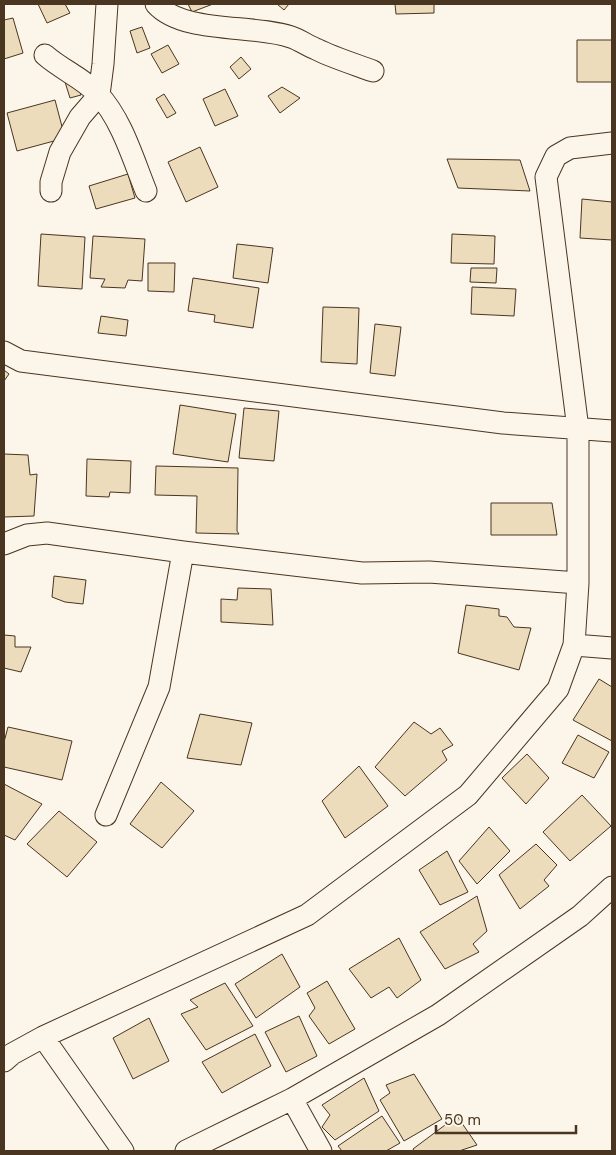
<svg xmlns="http://www.w3.org/2000/svg" width="616" height="1155" font-family="'DM Sans',sans-serif">
<style>
.building{fill:#ecdcbc;stroke:#4a3520}
.lines{fill:none;stroke-linecap:round;stroke-linejoin:round}
.minor-casing{stroke:#4a3520;stroke-width:23}
.minor{stroke:#fbf6e9;stroke-width:21}
</style>
<rect width="100%" height="100%" fill="#fbf6e9"/>
<!-- building -->
<path class="building" d="M38,4H65L70,13L47,23Z
M188,4H213L192,12Z
M277,4H289L284,10Z
M395,4H434V13L396,14Z
M13,18L23,53L4,59V20Z
M142,27L150,48L137,53L130,31Z
M577,40H612V82H577Z
M168,45L179,64L162,73L151,54Z
M241,57L251,69L239,79L230,67Z
M76,79L81,95L70,98L65,82Z
M282,87L300,98L280,113L268,96Z
M225,89L238,116L215,126L203,99Z
M164,94L176,113L167,118L156,99Z
M55,100L65,138L17,151L7,113Z
M200,147L218,187L186,202L168,162Z
M447,159L520,160L530,191L458,188Z
M128,174L135,198L96,209L89,186Z
M582,199L612,202V240L580,238Z
M41,234L85,237L82,289L38,286Z
M452,234L495,236L494,264L451,263Z
M93,236L145,239L142,281L128,280L125,288L101,287L105,279L90,278Z
M237,244L273,248L268,283L233,278Z
M148,263H175L174,292L148,291Z
M471,268H497L496,283L470,282Z
M193,278L259,288L253,328L214,322L215,315L188,311Z
M472,287L516,289L514,316L471,314Z
M323,307L359,308L357,364L321,362Z
M101,316L128,320L126,336L98,333Z
M375,324L401,327L395,376L370,373Z
M4,370L9,374L4,381Z
M180,405L236,414L228,462L173,454Z
M244,408L279,411L274,461L239,458Z
M4,454L28,455L30,475L37,474L34,516L4,517Z
M87,459L131,461L130,493L110,492L109,497L86,496Z
M156,466L238,468L237,531L239,534L196,533L197,496L155,495Z
M491,503H552L557,535H491Z
M54,576L86,580L83,604L65,602L52,597Z
M238,588L271,589L273,625L221,622V599L237,600Z
M466,605L499,609V616L507,617L514,627L531,628L519,670L458,653Z
M4,635L15,636V647H31L21,672L4,668Z
M599,679L612,687V741L573,720Z
M200,714L252,723L241,765L187,758Z
M414,722L431,734L440,728L453,745L442,751L447,760L405,796L375,767Z
M8,727L72,741L62,780L4,767V742Z
M578,735L609,752L594,778L562,763Z
M527,754L549,778L526,804L502,778Z
M359,766L388,806L345,838L322,801Z
M161,782L194,811L162,848L130,824Z
M4,784L42,804L15,840L4,835Z
M582,795L611,826L570,861L543,832Z
M59,811L97,842L67,877L27,844Z
M489,827L510,851L477,884L459,861Z
M536,844L557,865L544,880L549,886L520,909L499,875Z
M447,851L468,892L440,905L419,870Z
M477,896L487,931L473,944L479,952L445,969L420,932Z
M399,938L421,980L397,998L389,987L371,998L349,969Z
M282,954L300,987L256,1018L235,984Z
M327,981L355,1029L329,1044L309,1016L315,1008L307,993Z
M225,983L253,1026L206,1050L181,1014L198,1007L190,1000Z
M299,1016L317,1056L286,1072L265,1032Z
M149,1018L169,1061L133,1079L113,1038Z
M255,1034L271,1066L222,1093L202,1062Z
M414,1074L442,1119L404,1141L380,1100L390,1093L386,1085Z
M364,1078L379,1111L335,1140L322,1127L330,1115L322,1105Z
M382,1116L400,1143L386,1151H342L338,1146Z
M457,1116L477,1145L459,1151H414L413,1149Z"/>
<g class="lines">
<!-- minor casing -->
<g class="minor-casing">
<path id="minor" d="M156,4C183,34 253,24 291,37C300,40 308,46 316,49C334,58 354,64 373,71
M45,55C62,70 83,78 98,94C122,120 133,159 146,191
M51,191V182L60,152L80,117L99,95L103,64L107,4
M4,352L21,361L503,423L612,431
M4,544L27,535L47,533L183,552L362,573L429,572L578,583
M574,645L612,648
M106,815L159,687L183,552
M43,1037L123,1151
M4,1061L12,1054L43,1037L307,915L468,795L558,689L574,645L578,583V429L546,177L556,156L570,148L612,143
M292,1099L321,1151
M186,1151L292,1099L438,1015L580,916L612,887"/>
</g>
<!-- minor -->
<use href="#minor" class="minor"/>
</g>
<!-- border -->
<rect width="616" height="1155" fill="none" stroke="#4a3520" stroke-width="10"/>
<!-- scale -->
<path d="M436 1125v8h140v-8" fill="none" stroke="#4a3520" stroke-width="2.5"/>
<text x="444" y="1125" font-size="15" fill="#4a3520" stroke="#fbf6e9" stroke-width="4" paint-order="stroke">50 m</text>
</svg>
